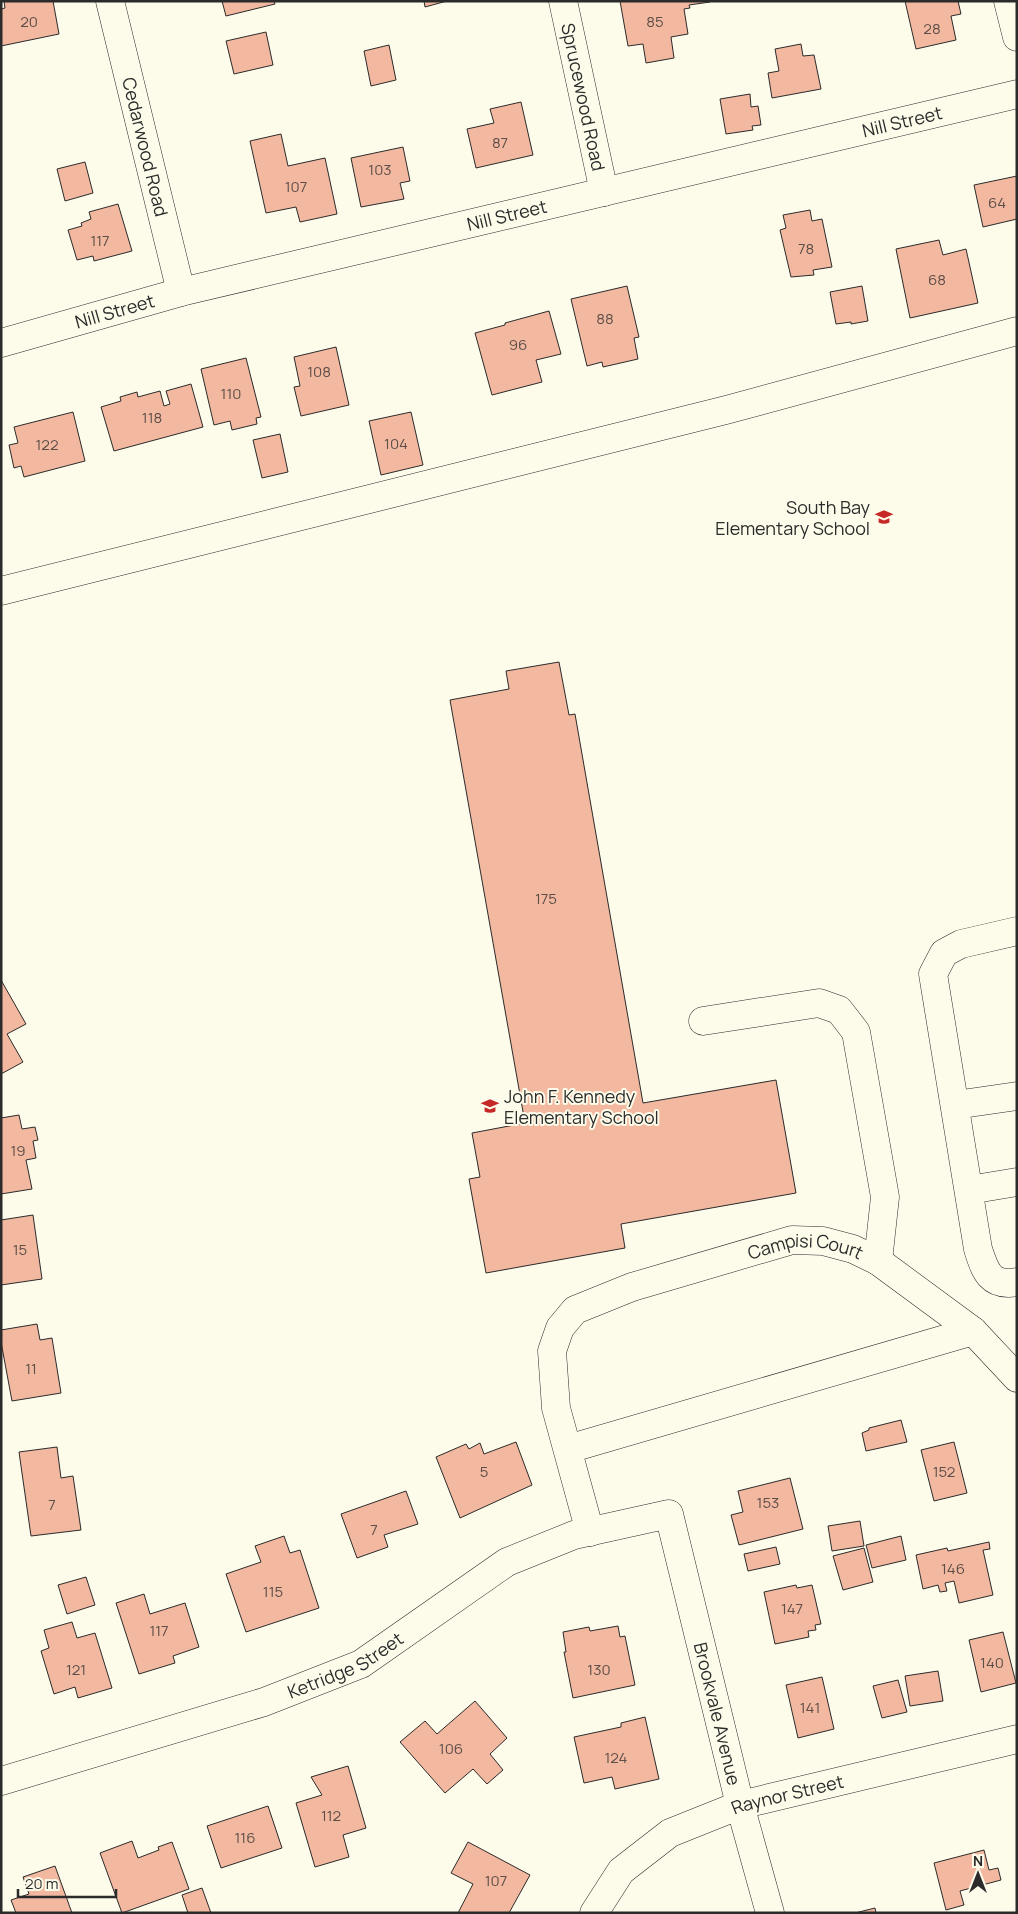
<svg xmlns="http://www.w3.org/2000/svg" width="1018" height="1914" font-family="Manrope,sans-serif">
<style>
.building{fill:#f2b8a0;stroke:#2b2b2b}
.lines{fill:none;stroke-linecap:round;stroke-linejoin:round}
.minor-casing{stroke:#2b2b2b;stroke-width:29}
.minor{stroke:#fdfbea;stroke-width:28}
.labels{text-anchor:middle;dominant-baseline:central;stroke-width:4;stroke-linejoin:round;paint-order:stroke}
.number-label{font-size:15px;fill:#5d4e48}
.street-label{font-size:18px;fill:#2b2b2b;stroke:#fdfbea}
.poi-label{font-size:18px;fill:#2b2b2b;stroke:#fdfbea;text-anchor:end}
</style>
<rect width="100%" height="100%" fill="#fdfbea"/>
<!-- building -->
<path class="building" d="M4,1H53L59,34L1,46V9L5,8Z
M222,1H274L275,4L226,16Z
M424,1H447L425,7Z
M620,1H709L710,2L689,5L690,8L684,9L688,34L671,37L674,58L646,63L643,44L628,46Z
M905,1H958L961,14L951,16L956,40L916,49Z
M266,32L273,65L234,74L226,41Z
M801,44L803,56L814,55L821,89L772,98L768,73L779,71L775,49Z
M389,45L396,80L371,86L364,51Z
M750,94L751,107L758,106L761,125L752,126L753,130L726,134L720,99Z
M521,102L533,155L476,168L467,129L494,123L490,109Z
M281,134L288,166L325,158L337,214L300,222L296,207L266,213L250,141Z
M403,147L410,181L400,183L404,199L361,207L351,158Z
M85,162L93,193L65,201L57,169Z
M1017,176V219L983,227L974,185Z
M118,204L132,251L94,261L93,256L77,260L68,230L82,226L81,223L91,219L89,212Z
M810,210L812,221L822,219L832,267L813,270L814,275L791,277L780,230L786,228L783,215Z
M939,240L943,255L966,249L978,303L910,318L896,249Z
M627,286L639,337L634,338L638,359L603,367L602,362L587,366L571,299Z
M862,286L868,321L851,324V322L836,324L830,292Z
M549,311L561,354L536,360L542,382L492,395L475,333L505,325V323Z
M336,347L349,405L301,416L294,387L300,386L294,357Z
M246,358L261,417L256,418L257,424L232,430L230,421L214,425L201,369Z
M191,384L203,427L114,451L101,407L121,401L120,397L137,392L138,397L160,391L164,406L170,404L166,391Z
M73,412L85,461L24,477L21,466L14,468L9,445L18,443L14,427Z
M411,412L423,465L381,475L369,421Z
M280,434L288,472L262,478L253,440Z
M559,662L569,715L575,714L643,1103L776,1080L796,1193L621,1224L625,1248L486,1273L469,1179L480,1177L472,1133L525,1123L450,700L509,689L506,671Z
M1,980L26,1024L7,1034L23,1062L1,1074Z
M19,1115L22,1129L35,1127L38,1140L33,1141L36,1158L26,1160L32,1189L1,1194V1118Z
M33,1215L42,1279L1,1285V1220Z
M37,1324L40,1340L52,1338L61,1393L12,1401L1,1342V1330Z
M901,1420L907,1442L866,1451L862,1433L869,1430V1428Z
M516,1442L532,1485L460,1518L436,1457L466,1444L469,1449L480,1443L484,1454Z
M954,1442L967,1493L934,1501L921,1450Z
M57,1447L61,1478L73,1476L81,1530L31,1536L19,1452Z
M790,1478L803,1529L739,1545L731,1515L743,1512L738,1491Z
M406,1491L418,1524L384,1535L388,1547L357,1558L341,1514Z
M860,1521L864,1546L832,1551L828,1526Z
M284,1536L290,1553L300,1550L319,1608L246,1632L226,1574L261,1562L255,1546Z
M901,1536L906,1560L872,1568L866,1545Z
M989,1542L990,1549L983,1550L993,1595L959,1603L954,1581L945,1583L947,1591L940,1592L938,1585L923,1589L916,1555L947,1548L948,1551Z
M776,1547L780,1564L748,1571L744,1554Z
M864,1548L873,1582L843,1590L833,1556Z
M86,1577L95,1605L67,1614L58,1585Z
M796,1585L797,1588L812,1585L821,1624L815,1625L816,1630L808,1631L809,1637L775,1644L764,1592Z
M144,1594L150,1614L185,1603L199,1647L173,1656L175,1663L139,1674L116,1603Z
M72,1622L77,1638L95,1633L112,1688L78,1698L75,1687L54,1694L41,1651L49,1648L44,1630Z
M618,1626L620,1637L625,1636L635,1685L573,1698L564,1652H566L563,1632L589,1627L590,1631Z
M1003,1632L1016,1683L981,1692L969,1640Z
M938,1671L943,1701L910,1706L905,1676Z
M822,1677L834,1729L798,1738L786,1685Z
M898,1680L907,1712L882,1718L873,1686Z
M475,1701L507,1738L490,1754L503,1770L487,1784L473,1769L445,1793L400,1742L425,1721L437,1734Z
M645,1717L659,1779L615,1789L612,1777L584,1783L574,1737L621,1727V1723Z
M348,1766L366,1828L343,1835L349,1857L315,1867L296,1803L322,1795L311,1777Z
M268,1806L282,1848L221,1868L207,1826Z
M132,1841L138,1858L159,1850L158,1847L172,1842L189,1889L122,1913L100,1853Z
M468,1842L530,1875L509,1913H458L473,1884L451,1873Z
M984,1850L989,1870L998,1868L1001,1880L960,1891L964,1905L946,1910L934,1863Z
M55,1866L72,1913H16L11,1900L29,1894L23,1877Z
M202,1888L211,1913H188L182,1895Z
M875,1908L876,1913H855Z"/>
<g class="lines">
<!-- minor casing -->
<g class="minor-casing">
<g id="minor">
<path id="s1" d="M110,1L181,292"/>
<path id="s2" d="M563,1L604,192"/>
<path d="M1008,1L1017,37"/>
<path id="s3" d="M1,343L181,292L1017,94"/>
<path d="M1,591L726,410L1017,331"/>
<path d="M1017,931L961,944L944,953L933,974L978,1249C985,1271 990,1287 1017,1282"/>
<path d="M703,1021L819,1003L839,1010L856,1032L885,1197L878,1261"/>
<path d="M955,1105L1017,1096"/>
<path d="M969,1190L1017,1182"/>
<path d="M568,1449L973,1331"/>
<path id="s4" d="M590,1532L556,1408L552,1351L560,1328L575,1310L632,1287L792,1240L823,1241L853,1249L878,1261L973,1331L1017,1378"/>
<path id="s5" d="M1,1781L264,1702L361,1664L507,1562L574,1535L669,1514L740,1805L770,1913"/>
<path id="s6" d="M594,1913L621,1871L670,1833L740,1805L1017,1739"/>
</g>
</g>
<!-- minor -->
<use href="#minor" class="minor"/>
</g>
<!-- icons -->
<defs>
<g id="school-bare" transform="scale(1.35)"><path d="M0-5L7-2L0 1L-7-2ZM-4 1L0 2.5L4 1V4Q0 6-4 4Z" fill="#c62828" stroke="#fdfbea" stroke-width="2.5" paint-order="stroke"/></g>
</defs>
<g fill-rule="evenodd">
<use href="#school-bare" x="884" y="517"/>
<use href="#school-bare" x="490" y="1106"/>
</g>
<g class="labels">
<!-- number labels -->
<g class="number-label">
<text x="29" y="21">20</text>
<text x="655" y="21">85</text>
<text x="932" y="28">28</text>
<text x="500" y="142">87</text>
<text x="380" y="169">103</text>
<text x="296" y="186">107</text>
<text x="997" y="202">64</text>
<text x="100" y="240">117</text>
<text x="806" y="248">78</text>
<text x="937" y="279">68</text>
<text x="605" y="318">88</text>
<text x="518" y="344">96</text>
<text x="319" y="371">108</text>
<text x="231" y="393">110</text>
<text x="152" y="417">118</text>
<text x="396" y="443">104</text>
<text x="47" y="444">122</text>
<text x="546" y="898">175</text>
<text x="18" y="1150">19</text>
<text x="20" y="1249">15</text>
<text x="31" y="1368">11</text>
<text x="484" y="1471">5</text>
<text x="944" y="1471">152</text>
<text x="768" y="1502">153</text>
<text x="52" y="1504">7</text>
<text x="374" y="1529">7</text>
<text x="953" y="1568">146</text>
<text x="273" y="1591">115</text>
<text x="792" y="1608">147</text>
<text x="159" y="1630">117</text>
<text x="992" y="1662">140</text>
<text x="76" y="1669">121</text>
<text x="599" y="1669">130</text>
<text x="810" y="1707">141</text>
<text x="451" y="1748">106</text>
<text x="616" y="1757">124</text>
<text x="331" y="1815">112</text>
<text x="245" y="1837">116</text>
<text x="496" y="1880">107</text>
</g>
<!-- street labels -->
<g class="street-label">
<text stroke="none"><textPath href="#s2" startOffset="98">Sprucewood Road</textPath></text>
<text stroke="none"><textPath href="#s3" startOffset="928">Nill Street</textPath></text>
<text stroke="none"><textPath href="#s1" startOffset="150">Cedarwood Road</textPath></text>
<text stroke="none"><textPath href="#s3" startOffset="522">Nill Street</textPath></text>
<text stroke="none"><textPath href="#s3" startOffset="118">Nill Street</textPath></text>
<text stroke="none"><textPath href="#s4" startOffset="475">Campisi Court</textPath></text>
<text stroke="none"><textPath href="#s5" startOffset="364">Ketridge Street</textPath></text>
<text stroke="none"><textPath href="#s5" startOffset="932">Brookvale Avenue</textPath></text>
<text stroke="none"><textPath href="#s6" startOffset="236">Raynor Street</textPath></text>
</g>
<!-- poi labels -->
<g class="poi-label">
<text x="870" y="507">South Bay<tspan x="870" dy="21">Elementary School</tspan></text>
<text x="504" y="1096" text-anchor="start">John F. Kennedy<tspan x="504" dy="21">Elementary School</tspan></text>
</g>
</g>
<!-- border -->
<rect width="1018" height="1914" fill="none" stroke="#2b2b2b" stroke-width="5"/>
<!-- north arrow -->
<g transform="translate(978 1874)" stroke="#fdfbea" stroke-width="4" paint-order="stroke">
<path d="M0-4L9 19L0 12L-9 19Z" fill="#2b2b2b"/>
<text y="-8" font-size="14" font-weight="bold" text-anchor="middle" fill="#2b2b2b">N</text>
</g>
<!-- scale -->
<path d="M18 1889v8h98v-8" fill="none" stroke="#2b2b2b" stroke-width="2.5"/>
<text x="25" y="1889" font-size="15" fill="#2b2b2b" stroke="#fdfbea" stroke-width="4" paint-order="stroke">20 m</text>
</svg>
